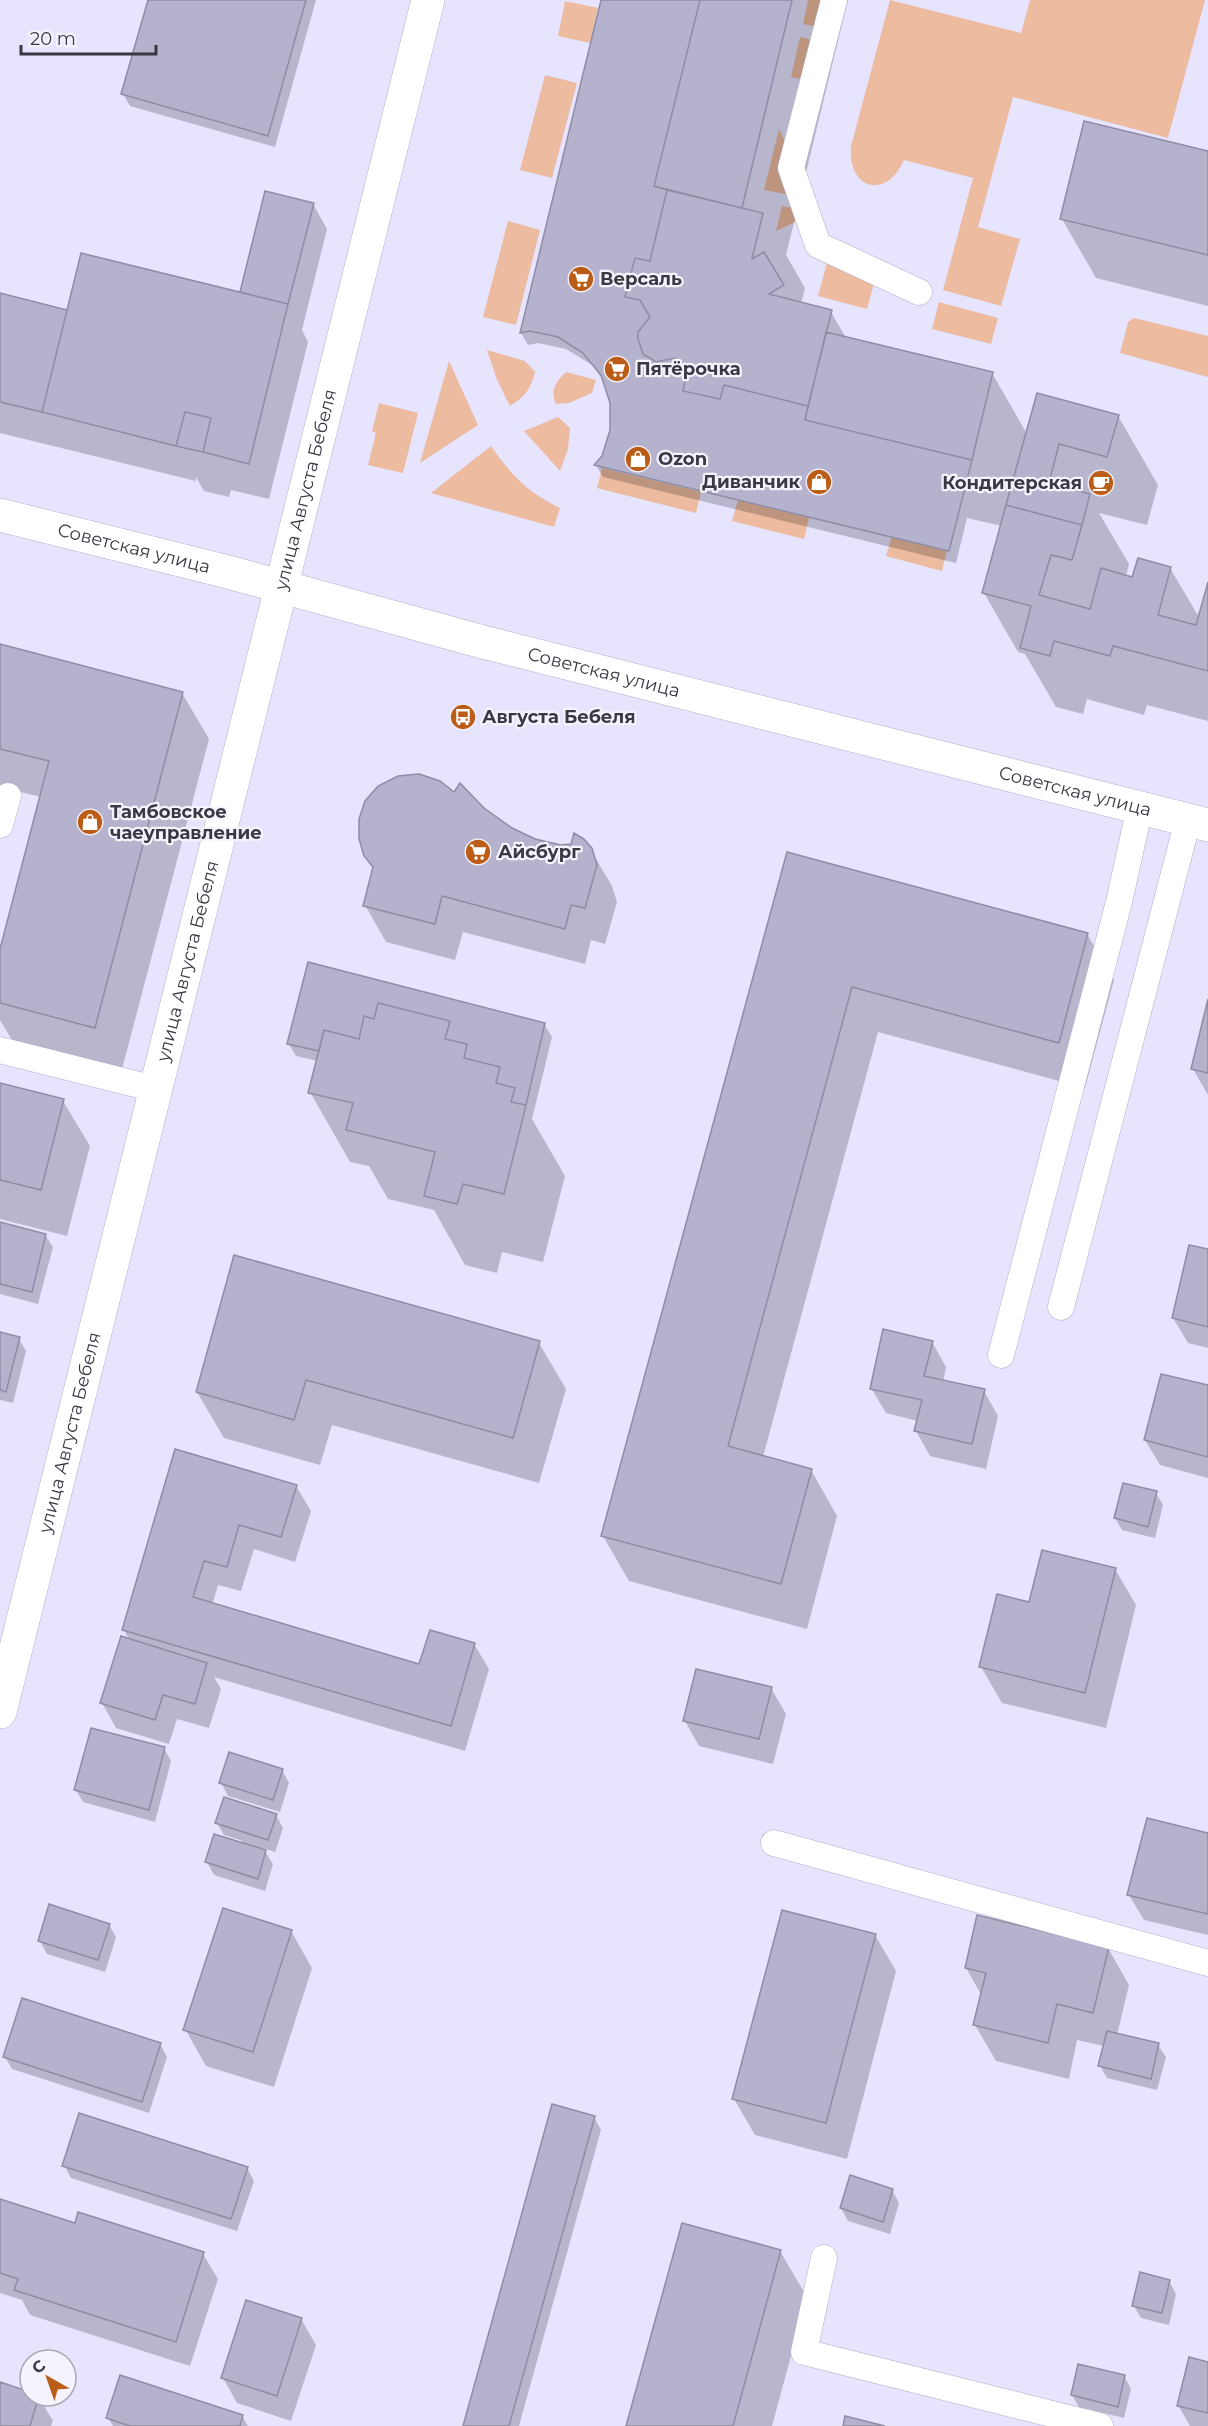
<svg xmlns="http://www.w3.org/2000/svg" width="1208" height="2426" font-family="Montserrat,sans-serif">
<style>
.green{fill:#edbb9f}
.shadow{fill:#0003}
.building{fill:#b4b2cc;stroke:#8e8da5;stroke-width:1.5}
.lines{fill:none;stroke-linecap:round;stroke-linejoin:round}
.service-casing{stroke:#b0aec7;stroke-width:27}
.minor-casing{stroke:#b0aec7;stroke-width:34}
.primary-casing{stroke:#b0aec7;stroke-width:34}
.service{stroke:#fff;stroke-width:26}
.minor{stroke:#fff;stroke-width:33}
.primary{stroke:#fff;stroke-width:33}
.labels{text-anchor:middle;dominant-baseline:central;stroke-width:4.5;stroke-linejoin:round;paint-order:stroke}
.poi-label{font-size:18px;font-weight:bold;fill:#393843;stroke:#f4f3fe;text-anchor:start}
.street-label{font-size:18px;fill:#393843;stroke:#f4f3fe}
</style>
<rect width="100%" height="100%" fill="#e6e4ff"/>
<!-- green -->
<path class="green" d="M808,0H834L827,29L803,24Z
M890,0L1021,33L1030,0H1205L1168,138L1013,97L978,227L1020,239L1001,306L943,290L973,178L904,160C886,201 847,189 851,146Z
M565,1L598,8L590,43L558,36Z
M800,37L825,43L816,82L791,77Z
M545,75L577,83L552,178L520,170Z
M779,129L812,199L764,190Z
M782,206L814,213L776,231Z
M508,221L540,230L516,325L483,317Z
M828,259L877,272L867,309L818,296Z
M939,302L998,318L991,344L932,329Z
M1134,318L1208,336V377L1120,353L1128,322Z
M487,350L525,361L535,372C531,388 525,397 510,406L497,380Z
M449,361L478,425L420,463Z
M566,372L596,380L592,393L569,403L556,404C550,390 555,383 566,372Z
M379,403L418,413L403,473L368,465L376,433L372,431Z
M558,417L570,428L568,449L560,471L524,431Z
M491,446C512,476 527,492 560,508L554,527L431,493Z
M602,468L701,492L696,513L597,488Z
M738,500L809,518L804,539L732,521Z
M892,536L947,550L942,571L886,556Z"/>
<!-- shadow -->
<path class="shadow" d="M149,0H316L275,147L130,106L123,94Z
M602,0H848L786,255L805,288L801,304L831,312L846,338L992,373L1027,434L1118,416L1158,485L1147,525L1099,513L1129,564L1126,576L1134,578L1170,568L1200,619L1208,588V721L1147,705L1144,715L1087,699L1083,714L1056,707L1025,654L1018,652L984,593L1002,526L967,518L956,563L603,477L596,465L603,457L611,430L612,402L604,381L592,365L566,349L538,343L528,345L521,333Z
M1208,153V306L1096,278L1062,219Z
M267,193L313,204L327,229L302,330L308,342L269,499L231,490L229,497L204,491L196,477V481L0,433V295L68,312L241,294Z
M0,646L182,693L209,739L121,1073L15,1045L0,1020V955L41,797L0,787Z
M454,794L511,829L535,840L561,847L590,849L612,886L617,902L605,944L591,940L585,964L463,932L455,960L386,942L365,905L374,870L366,856Z
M788,854L1087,934L1114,980L1085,1088L878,1032L763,1457L811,1470L837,1516L807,1629L629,1581L603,1536Z
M1208,1005V1095L1193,1069Z
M544,1024L552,1037L532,1119L565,1176L543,1262L502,1252L497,1273L465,1265L434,1210L388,1199L369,1166L350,1162L310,1092L318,1061L296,1056L289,1044Z
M0,1085L63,1101L90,1146L67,1236L0,1219Z
M0,1223L45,1235L53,1247L38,1304L0,1294Z
M1208,1251V1348L1188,1343L1173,1318Z
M0,1334L19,1339L26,1351L13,1403L0,1400Z
M932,1342L946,1367L943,1382L984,1391L998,1416L986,1469L930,1456L916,1431L918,1421L886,1413L871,1388Z
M539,1343L566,1389L539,1483L332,1425L320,1465L224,1438L197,1392Z
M1208,1387V1478L1160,1465L1145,1440Z
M176,1451L296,1486L311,1511L295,1562L254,1549L241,1591L218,1585L212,1605L420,1666L474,1644L489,1669L465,1751L214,1677L221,1689L209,1728L177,1719L169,1744L116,1728L102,1703L130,1641L124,1630Z
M1156,1493L1163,1505L1155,1538L1122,1530L1115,1518Z
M1115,1569L1136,1605L1106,1728L1002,1703L981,1667L1030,1603Z
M771,1688L786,1714L773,1764L699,1746L685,1721Z
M164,1748L171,1761L155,1822L83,1802L76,1790Z
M282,1770L289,1783L280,1812L228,1796L221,1783Z
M276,1815L283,1828L275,1852L263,1848L273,1864L265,1891L214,1875L207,1862L243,1841L224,1835L217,1823Z
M1208,1835V1935L1144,1920L1129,1895Z
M109,1925L116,1937L105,1972L47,1954L40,1941Z
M291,1931L312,1968L274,2087L206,2066L185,2029Z
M875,1935L896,1971L847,2159L755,2135L734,2099Z
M1108,1948L1129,1985L1117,2035L1158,2045L1166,2057L1157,2090L1107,2078L1100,2066L1104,2046L1077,2040L1069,2079L996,2061L975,2025L982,1996L966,1968Z
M160,2044L167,2057L149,2113L12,2069L5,2057Z
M594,2117L601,2130L519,2426H465Z
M64,2165L247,2168L254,2181L237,2231L71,2178Z
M892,2190L899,2203L890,2234L848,2221L841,2208Z
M0,2200L76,2225L203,2254L218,2279L190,2366L30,2315L22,2300L0,2293Z
M780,2251L807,2297L772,2426H628Z
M1169,2281L1176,2294L1169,2325L1141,2318L1134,2306Z
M301,2319L316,2345L291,2421L237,2403L223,2378Z
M1208,2364V2426H1190L1178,2405Z
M1124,2376L1131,2389L1124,2418L1079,2407L1072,2395Z
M0,2384L30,2393V2396H38L53,2421L51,2426H0Z
M242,2416L248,2426H113L108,2418Z"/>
<!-- building -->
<path class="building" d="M148,0H306L268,136L121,94Z
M601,0H700L654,186L667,190L650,261L635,258L625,297L640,300L650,317L638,332V339L643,354L656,362L675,358L686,376L683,391L720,399L724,385L808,406L805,420L972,460L949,551L594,465L602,456L610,430V403L601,375L583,353L558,337L530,331L520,333Z
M700,0H792L742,208L654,186Z
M1084,121L1208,151V255L1060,219Z
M667,190L763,213L752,259L764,252L784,285L769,294L832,310L808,406L724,385L720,399L683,391L686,376L675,358L656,362L643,354L638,339V332L650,317L640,300L625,297L635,258L650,261Z
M265,191L314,203L288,304L240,292Z
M81,253L288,304L249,464L203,452L211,418L185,412L176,446L42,412Z
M0,293L67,310L42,412L0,402Z
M826,332L993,372L972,460L805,420Z
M1037,393L1119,415L1107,457L1059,444L1049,483L1090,494L1082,525L1006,505Z
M185,412L211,418L203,452L176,446Z
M1006,505L1082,525L1072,560L1051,555L1039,595L1090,609L1101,568L1132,577L1138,558L1171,567L1158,615L1196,625L1208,582V671L1113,646L1110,656L1054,641L1050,656L1020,648L1031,606L982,593Z
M0,644L183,692L95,1028L0,1003V949L49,761L0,749Z
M419,774L440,781L454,792L460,783L484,808L512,828L535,839L561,845L571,844L574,833L584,839L592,848L597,865L585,908L571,905L565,929L442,896L435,924L363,906L373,867L364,856L359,839V819L365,801L378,786L398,776Z
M787,852L1088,933L1059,1043L852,987L728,1446L812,1469L781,1584L601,1536Z
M308,962L545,1023L526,1105L511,1102L515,1088L496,1083L500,1067L464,1058L467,1044L445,1039L450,1021L378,1003L374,1019L364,1016L359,1039L324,1030L319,1051L287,1044Z
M1208,999V1073L1191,1069Z
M378,1003L450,1021L445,1039L467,1044L464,1058L500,1067L496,1083L515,1088L511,1102L526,1105L504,1194L463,1184L457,1204L424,1196L435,1152L346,1130L353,1103L308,1093L324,1030L359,1039L364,1016L374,1019Z
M0,1083L64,1099L41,1190L0,1180Z
M0,1222L46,1234L32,1292L0,1284Z
M1189,1245L1208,1249V1327L1172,1318Z
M234,1255L540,1341L513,1438L306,1380L294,1420L196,1392Z
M883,1329L933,1341L924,1376L985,1389L972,1444L914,1431L922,1400L870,1389Z
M0,1332L20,1337L6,1392L0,1390Z
M1161,1374L1208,1385V1457L1144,1440Z
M175,1449L297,1485L281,1537L239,1525L227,1567L204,1561L193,1597L419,1664L430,1630L475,1643L451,1726L122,1630Z
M1123,1483L1157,1491L1148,1527L1114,1518Z
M1042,1550L1116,1568L1085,1693L979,1667L997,1594L1029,1602Z
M121,1636L207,1663L195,1704L163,1695L155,1720L100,1703Z
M696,1669L772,1687L759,1739L683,1721Z
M91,1728L165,1747L149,1810L74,1790Z
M229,1752L283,1769L273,1800L219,1783Z
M224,1797L277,1814L268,1840L215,1823Z
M1147,1818L1208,1833V1914L1127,1895Z
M214,1834L266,1850L258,1879L205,1862Z
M49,1904L110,1924L98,1960L38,1941Z
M223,1908L292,1930L253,2052L183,2030Z
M782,1910L876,1934L826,2123L732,2099Z
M977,1915L1109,1947L1093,2013L1057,2004L1048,2043L973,2025L986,1973L965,1968Z
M22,1998L161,2043L142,2102L3,2057Z
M1107,2031L1159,2043L1151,2079L1098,2066Z
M552,2104L595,2116L509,2426H463Z
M79,2113L248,2167L231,2219L62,2166Z
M850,2175L893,2189L883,2222L840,2208Z
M0,2199L75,2223L78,2212L204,2252L176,2342L14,2290L18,2279L0,2273Z
M682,2223L781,2250L733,2426H626Z
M1140,2272L1170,2280L1162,2313L1132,2306Z
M246,2300L302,2318L277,2396L221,2378Z
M1189,2357L1208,2362V2413L1177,2406Z
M1078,2364L1125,2375L1118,2407L1071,2395Z
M120,2375L243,2415L240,2426H130L106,2418Z
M0,2382L30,2392V2396H39L30,2426H0Z
M845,2416L885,2426H843Z"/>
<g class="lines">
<!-- service casing -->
<g class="service-casing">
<path id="service" d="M834,0L791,168L818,245L919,292
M0,825L8,796
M0,1050L155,1089
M1061,1307L1188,820
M1001,1355L1119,902L1140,807
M774,1843L1208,1963
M824,2258L804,2352L1100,2426"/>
</g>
<!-- minor casing -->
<g class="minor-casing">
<g id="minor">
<path id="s1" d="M0,1712L428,0"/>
</g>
</g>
<!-- primary casing -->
<g class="primary-casing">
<g id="primary">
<path id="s2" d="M0,515L228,572L483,642L1208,825"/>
</g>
</g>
<!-- service -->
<use href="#service" class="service"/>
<!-- minor -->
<use href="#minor" class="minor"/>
<!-- primary -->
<use href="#primary" class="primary"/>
</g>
<!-- icons -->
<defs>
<g id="supermarket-disc" transform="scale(1.35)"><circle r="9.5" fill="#bc5d17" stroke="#f4f3fe"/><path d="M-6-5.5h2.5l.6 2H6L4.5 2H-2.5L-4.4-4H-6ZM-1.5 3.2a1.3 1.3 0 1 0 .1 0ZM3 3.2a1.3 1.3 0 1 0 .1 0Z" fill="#fff"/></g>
<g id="shop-disc" transform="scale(1.35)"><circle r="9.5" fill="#bc5d17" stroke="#f4f3fe"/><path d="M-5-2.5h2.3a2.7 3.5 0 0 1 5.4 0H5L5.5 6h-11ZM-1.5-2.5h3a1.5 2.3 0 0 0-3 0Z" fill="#fff"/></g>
<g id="cafe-disc" transform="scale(1.35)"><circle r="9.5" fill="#bc5d17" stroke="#f4f3fe"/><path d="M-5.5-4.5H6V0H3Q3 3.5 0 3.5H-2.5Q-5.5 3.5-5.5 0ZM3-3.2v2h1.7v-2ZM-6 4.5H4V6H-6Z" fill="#fff"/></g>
<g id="bus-disc" transform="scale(1.35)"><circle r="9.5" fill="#bc5d17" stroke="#f4f3fe"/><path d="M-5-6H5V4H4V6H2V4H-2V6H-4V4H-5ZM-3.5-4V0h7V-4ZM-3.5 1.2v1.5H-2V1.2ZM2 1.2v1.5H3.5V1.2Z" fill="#fff"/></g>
</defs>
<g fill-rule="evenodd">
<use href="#supermarket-disc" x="581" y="279"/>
<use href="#supermarket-disc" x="617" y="369"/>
<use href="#shop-disc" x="638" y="459"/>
<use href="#shop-disc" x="819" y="482"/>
<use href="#cafe-disc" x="1101" y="483"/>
<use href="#bus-disc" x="463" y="717"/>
<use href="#shop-disc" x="90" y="822"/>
<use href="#supermarket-disc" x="478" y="852"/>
</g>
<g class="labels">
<!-- poi labels -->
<g class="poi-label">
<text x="600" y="279">Версаль</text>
<text x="636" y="369">Пятёрочка</text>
<text x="658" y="459">Ozon</text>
<text x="800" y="482" text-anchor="end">Диванчик</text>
<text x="1082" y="483" text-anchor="end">Кондитерская</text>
<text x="482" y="717">Августа Бебеля</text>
<text x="110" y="812">Тамбовское<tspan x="110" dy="21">чаеуправление</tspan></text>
<text x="498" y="852">Айсбург</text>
</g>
<!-- street labels -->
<g class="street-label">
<text stroke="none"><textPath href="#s1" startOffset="1260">улица Августа Бебеля</textPath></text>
<text stroke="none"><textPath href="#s2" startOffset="138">Советская улица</textPath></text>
<text stroke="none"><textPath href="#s2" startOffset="624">Советская улица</textPath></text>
<text stroke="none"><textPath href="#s2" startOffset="1110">Советская улица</textPath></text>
<text stroke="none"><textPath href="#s1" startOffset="774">улица Августа Бебеля</textPath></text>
<text stroke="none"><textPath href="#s1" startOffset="288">улица Августа Бебеля</textPath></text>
</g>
</g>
<!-- north arrow -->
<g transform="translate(48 2378) rotate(320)"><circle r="28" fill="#f4f3fe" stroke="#a9a8b3" stroke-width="1.5"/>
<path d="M0-4.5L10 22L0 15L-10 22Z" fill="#bc5d17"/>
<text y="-9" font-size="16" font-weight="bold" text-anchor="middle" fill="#393843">С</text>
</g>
<!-- scale -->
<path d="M21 45v9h135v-9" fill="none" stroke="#393843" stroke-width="3"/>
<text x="30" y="45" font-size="18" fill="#393843" stroke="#f4f3fe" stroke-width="4.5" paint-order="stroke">20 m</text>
</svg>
